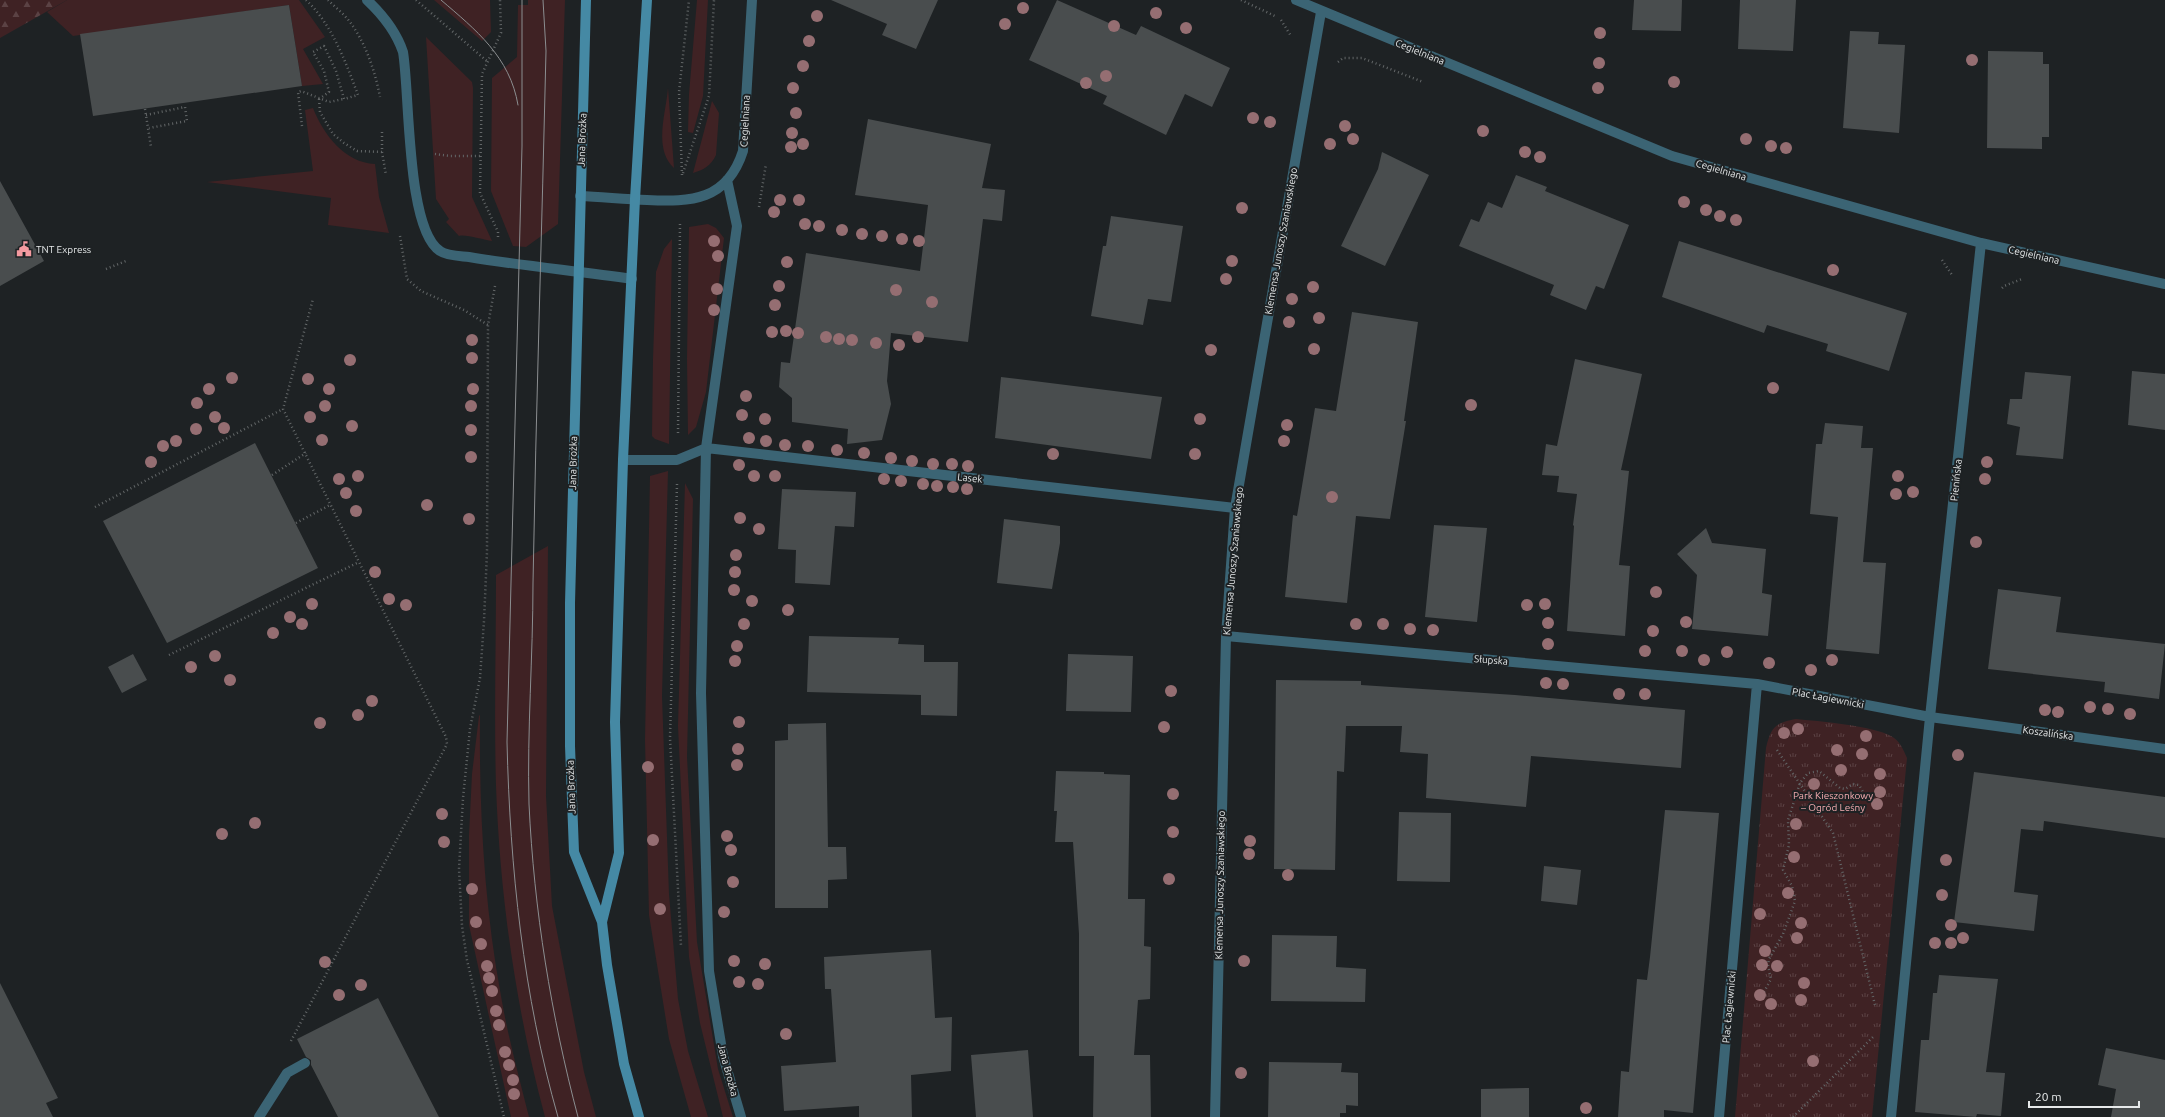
<svg xmlns="http://www.w3.org/2000/svg" width="2165" height="1117" font-family="Ubuntu,sans-serif">
<style>
.grass{fill:#3f2224}
.forest{fill:url(#forest-firs)}
.park{fill:url(#park-tufts)}
.building{fill:#494d4e}
.lines{fill:none;stroke-linecap:round;stroke-linejoin:round}
.path{stroke:#636768;stroke-width:2.5;stroke-dasharray:1 3;stroke-linecap:butt}
.service{stroke:#3b6474;stroke-width:10}
.minor{stroke:#3b6474;stroke-width:10}
.secondary{stroke:#4589a4;stroke-width:10}
.tram{stroke:#8b8e90;stroke-width:1}
.tree{fill:#956e72}
.labels{text-anchor:middle;dominant-baseline:central;stroke-width:4;stroke-linejoin:round;paint-order:stroke}
.street-label{font-size:10px;fill:#e6e9ea;stroke:#1e2224}
.poi-label{font-size:10px;fill:#e6e9ea;stroke:#1e2224;text-anchor:start}
.park-label{font-size:10px;fill:#f7adb1;stroke:#1e2224}
</style>
<defs>
<pattern id="forest-firs" width="22" height="20" patternUnits="userSpaceOnUse"><rect width="22" height="20" fill="#3f2224"/><path d="M5 1l3.5 6h-7zM16 11l3.5 6h-7z" fill="#5b4244"/></pattern>
<pattern id="park-tufts" width="24" height="20" patternUnits="userSpaceOnUse"><rect width="24" height="20" fill="#3f2224"/><path d="M3 7l-1-3M5 7V3M7 7l1-3M15 17l-1-3M17 17v-4M19 17l1-3" fill="none" stroke="#5b4244"/></pattern>
</defs>
<rect width="100%" height="100%" fill="#1e2224"/>
<!-- grass -->
<path class="grass" d="M67,0H299L325,37L303,49L323,84L302,86L289,5L73,36L47,12Z
M434,0H490L491,32L482,41Z
M528,0H565L558,224L526,247L513,246L491,191L492,78L517,57L518,5H528Z
M697,0H708L703,96L693,133L688,132L689,94Z
M426,37L472,82L473,88L472,197L492,241C484,240 465,234 459,236L446,222L449,219L436,199Z
M668,88L674,168C653,149 666,113 668,88Z
M712,101L719,113L716,155C711,166 703,170 693,173Z
M313,108C323,134 345,163 375,164L379,197L389,233L328,225L331,198L207,182L313,171L305,110Z
M708,224L716,228L724,238L706,392L696,427L688,435L687,359L689,227Z
M672,239L669,444L655,439L652,436L653,359L656,272L664,249Z
M668,471L662,696L669,894L678,999L688,1051L708,1117H691L669,1039L649,915L645,740L650,476Z
M685,483L693,499L687,757L697,942L718,1069L733,1117H723L700,1023L689,957L678,726Z
M548,546L546,796L552,906L584,1072L596,1117H545C516,1009 500,898 496,786C494,716 496,645 496,575Z
M480,715C479,809 484,904 501,996C508,1037 519,1077 529,1117H511L469,925V835L472,774L479,716Z"/>
<!-- forest -->
<path class="forest" d="M0,0H67L0,38Z"/>
<!-- park -->
<path class="park" d="M1796,719C1817,721 1874,726 1891,736C1900,741 1903,749 1907,758L1872,1117H1735L1766,748C1771,728 1774,723 1796,719Z"/>
<!-- building -->
<path class="building" d="M831,0H938L916,49L882,35L887,24Z
M1057,0L1136,35L1141,26L1230,68L1212,107L1185,94L1166,135L1103,104L1107,96L1029,60Z
M1634,0H1682L1681,31L1632,30Z
M1740,0H1796L1793,51L1738,49Z
M289,5L302,86L93,116L80,34Z
M1850,31L1879,32L1878,44L1905,45L1899,133L1843,128Z
M1988,51L2043,52V64H2049V137H2042V149L1987,148Z
M868,119L991,144L982,188L1005,190L1002,221L983,219L968,342L891,333L887,381L891,404L882,440L847,444L848,429L792,422V398L779,387L781,362L790,363L806,253L920,271L928,205L855,195Z
M1382,152L1429,175L1385,266L1341,246L1378,169Z
M1516,175L1547,187L1545,191L1629,225L1604,289L1596,286L1586,310L1550,295L1554,285L1459,246L1471,219L1479,222L1488,202L1502,208Z
M0,181L44,261L0,286Z
M1111,216L1183,226L1171,302L1148,299L1143,325L1091,316L1103,246H1106Z
M1679,241L1907,313L1889,371L1826,351L1828,344L1767,325L1764,333L1662,297Z
M1352,312L1418,322L1404,421H1406L1390,519L1356,516L1347,603L1285,597L1293,515L1297,516L1315,408L1336,411Z
M1575,359L1642,374L1621,470L1629,471L1619,565L1630,566L1625,636L1567,631L1574,526L1573,525L1577,494L1557,492L1559,476L1542,475L1546,444L1557,446Z
M2132,371L2165,374V430L2128,425Z
M2025,372L2071,376L2063,459L2016,455L2020,427L2007,424L2010,399H2022Z
M1001,377L1162,397L1151,459L995,438Z
M1825,423L1863,426L1861,448H1873L1863,562L1886,563L1879,654L1826,649L1838,517L1810,514L1816,444H1822Z
M255,443L318,568L167,643L103,521Z
M782,489L856,492L854,527L835,526L830,585L795,583L796,550L778,549Z
M1004,519L1060,526V543L1052,589L997,583Z
M1434,525L1487,528L1477,622L1425,617Z
M1706,528L1712,543L1766,549L1762,593L1772,595L1768,636L1692,629L1697,575L1677,554Z
M1998,589L2061,597L2056,632L2165,644L2159,699L2104,692L2105,682L1988,669Z
M809,636L899,638L898,644L924,645V662H958L957,716L921,715V695L807,692Z
M133,654L147,680L122,693L108,667Z
M1068,654L1133,656L1131,712L1066,711Z
M1276,680L1361,681V685L1515,695L1685,710L1681,768L1531,756L1526,807L1426,798L1428,754L1400,752L1402,726H1346L1344,772L1337,771L1335,870L1274,869Z
M826,723L828,847H846L847,879L828,880V908H775V741L788,740V724Z
M1056,771L1104,772V774L1130,775L1128,899H1145L1144,946L1151,947L1150,999L1138,1000L1134,1055H1150L1151,1117H1093L1094,1056H1079V934L1073,842H1055L1057,811H1054Z
M1974,772L2165,797V838L2044,821L2043,831L2021,829L2014,892L2038,895L2034,931L1954,922Z
M1665,810L1719,813L1693,1113L1664,1110V1117H1618L1621,1071L1629,1072L1637,979L1647,980L1650,957Z
M1399,812L1451,813L1450,882L1397,881Z
M1544,866L1581,870L1577,905L1541,901Z
M1272,935L1337,936L1336,967L1366,969L1365,1002L1271,1001Z
M931,950L935,1018L952,1017L951,1071L911,1075L912,1117H859V1106L784,1111L781,1066L836,1062L831,989H825L824,957Z
M1939,975L1998,979L1986,1072L2005,1073L2001,1116L1977,1114L1976,1117L1915,1112L1921,1040H1929L1933,993H1937Z
M0,983L58,1098L46,1103L53,1117H0Z
M378,998L439,1117H338L311,1065V1060L306,1057L297,1039Z
M2106,1048L2165,1060V1117H2111L2116,1089L2098,1085Z
M1028,1050L1033,1117H976L971,1055Z
M1269,1062L1342,1063L1341,1072L1358,1073V1106L1346,1105V1113H1340V1117H1268Z
M1529,1088V1117H1481V1089Z"/>
<g class="lines">
<!-- path -->
<path class="path" d="M306,0C332,24 346,63 358,95L344,99L336,71L324,46L313,52L324,71L329,92L319,99
M328,0C335,7 344,14 350,22C366,44 375,71 380,97
M416,0L488,62
M1241,0L1277,17
M1281,20L1291,36
M1338,62L1343,58H1362L1423,82
M319,99L320,112L333,134L344,143L357,151L383,152
M145,109L151,147
M146,115L185,107L187,121L149,128
M302,126L298,92L301,91L329,102L344,99
M382,132V152L386,175
M435,154L450,156H481
M683,173L709,96L714,0
M682,175L679,92L689,0
M759,207L766,164
M400,236L407,279L421,291L464,310L488,325
M498,237V232L480,193L482,74L501,33L500,0
M1942,260L1952,275
M106,269L126,261
M495,286L488,325L487,552L484,621L480,678L470,729L463,798L459,869L462,926L467,960L504,1117
M2002,288L2004,286L2022,279
M678,433L680,224
M272,475L306,453
M677,484L670,738L681,946
M95,507L283,409
M296,523L330,505
M169,655L359,562
M1777,750L1833,833L1875,1005
M1764,992L1771,979L1768,965L1769,959L1783,934L1795,901L1792,886L1783,870L1789,845L1788,820L1800,783L1808,773L1819,771L1840,788L1845,789L1853,784L1859,785L1866,797
M291,1041L447,744L446,737L283,409L313,299
M1793,1117L1874,1036"/>
<!-- service -->
<path class="service" d="M367,0C383,15 396,31 403,52C410,93 406,229 440,251C447,256 461,256 469,257C523,266 578,271 632,279
M259,1117L287,1073L305,1063"/>
<!-- minor -->
<path class="minor" d="M1296,0L1672,156L1981,243L2165,284
M727,180L737,226L706,448L701,693L709,971L723,1056L741,1117
M580,196C602,197 624,199 647,200C691,202 727,201 743,151L752,0
M623,460H677L706,448L1235,508
M1226,636L1757,684L1930,717L2165,749
M1215,1117L1226,636L1235,508L1321,12
M1719,1117L1757,684
M1891,1117L1930,717L1981,243"/>
<!-- secondary -->
<path class="secondary" d="M586,0L570,603V746L574,852L602,922L607,965L624,1064L639,1117
M602,922L619,853L615,722L623,460L635,199L647,0"/>
<!-- tram -->
<path class="tram" d="M441,0C476,30 510,57 518,105
M522,0V146L507,742C510,868 523,995 558,1117
M543,0L546,51C542,228 536,406 533,583C533,657 527,730 529,804C534,910 551,1015 578,1117"/>
</g>
<!-- trees -->
<g class="tree">
<circle cx="1023" cy="8" r="6"/>
<circle cx="1156" cy="13" r="6"/>
<circle cx="817" cy="16" r="6"/>
<circle cx="1005" cy="24" r="6"/>
<circle cx="1114" cy="26" r="6"/>
<circle cx="1186" cy="28" r="6"/>
<circle cx="1600" cy="33" r="6"/>
<circle cx="809" cy="41" r="6"/>
<circle cx="1972" cy="60" r="6"/>
<circle cx="1599" cy="63" r="6"/>
<circle cx="803" cy="66" r="6"/>
<circle cx="1106" cy="76" r="6"/>
<circle cx="1674" cy="82" r="6"/>
<circle cx="1086" cy="83" r="6"/>
<circle cx="793" cy="88" r="6"/>
<circle cx="1598" cy="88" r="6"/>
<circle cx="796" cy="113" r="6"/>
<circle cx="1253" cy="118" r="6"/>
<circle cx="1270" cy="122" r="6"/>
<circle cx="1345" cy="126" r="6"/>
<circle cx="1483" cy="131" r="6"/>
<circle cx="792" cy="133" r="6"/>
<circle cx="1353" cy="139" r="6"/>
<circle cx="1746" cy="139" r="6"/>
<circle cx="803" cy="144" r="6"/>
<circle cx="1330" cy="144" r="6"/>
<circle cx="1771" cy="146" r="6"/>
<circle cx="791" cy="147" r="6"/>
<circle cx="1786" cy="148" r="6"/>
<circle cx="1525" cy="152" r="6"/>
<circle cx="1540" cy="157" r="6"/>
<circle cx="780" cy="200" r="6"/>
<circle cx="799" cy="200" r="6"/>
<circle cx="1684" cy="202" r="6"/>
<circle cx="1242" cy="208" r="6"/>
<circle cx="1706" cy="210" r="6"/>
<circle cx="774" cy="212" r="6"/>
<circle cx="1720" cy="216" r="6"/>
<circle cx="1736" cy="220" r="6"/>
<circle cx="805" cy="224" r="6"/>
<circle cx="819" cy="226" r="6"/>
<circle cx="842" cy="230" r="6"/>
<circle cx="862" cy="234" r="6"/>
<circle cx="882" cy="236" r="6"/>
<circle cx="902" cy="239" r="6"/>
<circle cx="714" cy="241" r="6"/>
<circle cx="919" cy="241" r="6"/>
<circle cx="718" cy="256" r="6"/>
<circle cx="1232" cy="261" r="6"/>
<circle cx="787" cy="262" r="6"/>
<circle cx="1833" cy="270" r="6"/>
<circle cx="1226" cy="279" r="6"/>
<circle cx="779" cy="286" r="6"/>
<circle cx="1313" cy="287" r="6"/>
<circle cx="717" cy="289" r="6"/>
<circle cx="896" cy="290" r="6"/>
<circle cx="1292" cy="299" r="6"/>
<circle cx="932" cy="302" r="6"/>
<circle cx="775" cy="305" r="6"/>
<circle cx="714" cy="310" r="6"/>
<circle cx="1319" cy="318" r="6"/>
<circle cx="1289" cy="322" r="6"/>
<circle cx="786" cy="331" r="6"/>
<circle cx="772" cy="332" r="6"/>
<circle cx="798" cy="333" r="6"/>
<circle cx="826" cy="337" r="6"/>
<circle cx="918" cy="337" r="6"/>
<circle cx="839" cy="339" r="6"/>
<circle cx="472" cy="340" r="6"/>
<circle cx="852" cy="340" r="6"/>
<circle cx="876" cy="343" r="6"/>
<circle cx="899" cy="345" r="6"/>
<circle cx="1314" cy="349" r="6"/>
<circle cx="1211" cy="350" r="6"/>
<circle cx="472" cy="358" r="6"/>
<circle cx="350" cy="360" r="6"/>
<circle cx="232" cy="378" r="6"/>
<circle cx="308" cy="379" r="6"/>
<circle cx="1773" cy="388" r="6"/>
<circle cx="209" cy="389" r="6"/>
<circle cx="329" cy="389" r="6"/>
<circle cx="473" cy="389" r="6"/>
<circle cx="746" cy="396" r="6"/>
<circle cx="197" cy="403" r="6"/>
<circle cx="1471" cy="405" r="6"/>
<circle cx="325" cy="406" r="6"/>
<circle cx="471" cy="406" r="6"/>
<circle cx="742" cy="415" r="6"/>
<circle cx="215" cy="417" r="6"/>
<circle cx="310" cy="417" r="6"/>
<circle cx="765" cy="419" r="6"/>
<circle cx="1200" cy="419" r="6"/>
<circle cx="1287" cy="425" r="6"/>
<circle cx="352" cy="426" r="6"/>
<circle cx="224" cy="428" r="6"/>
<circle cx="196" cy="429" r="6"/>
<circle cx="471" cy="430" r="6"/>
<circle cx="749" cy="438" r="6"/>
<circle cx="322" cy="440" r="6"/>
<circle cx="176" cy="441" r="6"/>
<circle cx="766" cy="441" r="6"/>
<circle cx="1284" cy="441" r="6"/>
<circle cx="785" cy="445" r="6"/>
<circle cx="163" cy="446" r="6"/>
<circle cx="808" cy="446" r="6"/>
<circle cx="837" cy="450" r="6"/>
<circle cx="864" cy="453" r="6"/>
<circle cx="1053" cy="454" r="6"/>
<circle cx="1195" cy="454" r="6"/>
<circle cx="471" cy="457" r="6"/>
<circle cx="891" cy="458" r="6"/>
<circle cx="912" cy="461" r="6"/>
<circle cx="151" cy="462" r="6"/>
<circle cx="1987" cy="462" r="6"/>
<circle cx="933" cy="464" r="6"/>
<circle cx="952" cy="464" r="6"/>
<circle cx="739" cy="465" r="6"/>
<circle cx="968" cy="466" r="6"/>
<circle cx="358" cy="476" r="6"/>
<circle cx="754" cy="476" r="6"/>
<circle cx="775" cy="476" r="6"/>
<circle cx="1898" cy="476" r="6"/>
<circle cx="339" cy="479" r="6"/>
<circle cx="884" cy="479" r="6"/>
<circle cx="1985" cy="479" r="6"/>
<circle cx="901" cy="481" r="6"/>
<circle cx="923" cy="484" r="6"/>
<circle cx="937" cy="486" r="6"/>
<circle cx="953" cy="487" r="6"/>
<circle cx="967" cy="489" r="6"/>
<circle cx="1913" cy="492" r="6"/>
<circle cx="346" cy="493" r="6"/>
<circle cx="1896" cy="494" r="6"/>
<circle cx="1332" cy="497" r="6"/>
<circle cx="427" cy="505" r="6"/>
<circle cx="356" cy="511" r="6"/>
<circle cx="740" cy="518" r="6"/>
<circle cx="469" cy="519" r="6"/>
<circle cx="759" cy="529" r="6"/>
<circle cx="1976" cy="542" r="6"/>
<circle cx="736" cy="555" r="6"/>
<circle cx="375" cy="572" r="6"/>
<circle cx="735" cy="572" r="6"/>
<circle cx="734" cy="590" r="6"/>
<circle cx="1656" cy="592" r="6"/>
<circle cx="389" cy="599" r="6"/>
<circle cx="752" cy="601" r="6"/>
<circle cx="312" cy="604" r="6"/>
<circle cx="1545" cy="604" r="6"/>
<circle cx="406" cy="605" r="6"/>
<circle cx="1527" cy="605" r="6"/>
<circle cx="788" cy="610" r="6"/>
<circle cx="290" cy="617" r="6"/>
<circle cx="1686" cy="622" r="6"/>
<circle cx="1548" cy="623" r="6"/>
<circle cx="302" cy="624" r="6"/>
<circle cx="744" cy="624" r="6"/>
<circle cx="1356" cy="624" r="6"/>
<circle cx="1383" cy="624" r="6"/>
<circle cx="1410" cy="629" r="6"/>
<circle cx="1433" cy="630" r="6"/>
<circle cx="1653" cy="631" r="6"/>
<circle cx="273" cy="633" r="6"/>
<circle cx="1548" cy="644" r="6"/>
<circle cx="737" cy="646" r="6"/>
<circle cx="1645" cy="651" r="6"/>
<circle cx="1682" cy="651" r="6"/>
<circle cx="1727" cy="652" r="6"/>
<circle cx="215" cy="656" r="6"/>
<circle cx="1704" cy="660" r="6"/>
<circle cx="1832" cy="660" r="6"/>
<circle cx="735" cy="661" r="6"/>
<circle cx="1769" cy="663" r="6"/>
<circle cx="191" cy="667" r="6"/>
<circle cx="1811" cy="670" r="6"/>
<circle cx="230" cy="680" r="6"/>
<circle cx="1546" cy="683" r="6"/>
<circle cx="1563" cy="684" r="6"/>
<circle cx="1171" cy="691" r="6"/>
<circle cx="1619" cy="694" r="6"/>
<circle cx="1645" cy="694" r="6"/>
<circle cx="372" cy="701" r="6"/>
<circle cx="2090" cy="707" r="6"/>
<circle cx="2108" cy="709" r="6"/>
<circle cx="2045" cy="710" r="6"/>
<circle cx="2058" cy="712" r="6"/>
<circle cx="2130" cy="714" r="6"/>
<circle cx="358" cy="715" r="6"/>
<circle cx="739" cy="722" r="6"/>
<circle cx="320" cy="723" r="6"/>
<circle cx="1164" cy="727" r="6"/>
<circle cx="1798" cy="729" r="6"/>
<circle cx="1784" cy="733" r="6"/>
<circle cx="1866" cy="736" r="6"/>
<circle cx="738" cy="749" r="6"/>
<circle cx="1837" cy="750" r="6"/>
<circle cx="1862" cy="754" r="6"/>
<circle cx="1958" cy="755" r="6"/>
<circle cx="737" cy="765" r="6"/>
<circle cx="648" cy="767" r="6"/>
<circle cx="1841" cy="770" r="6"/>
<circle cx="1880" cy="774" r="6"/>
<circle cx="1814" cy="784" r="6"/>
<circle cx="1880" cy="792" r="6"/>
<circle cx="1173" cy="794" r="6"/>
<circle cx="1877" cy="804" r="6"/>
<circle cx="442" cy="814" r="6"/>
<circle cx="255" cy="823" r="6"/>
<circle cx="1796" cy="824" r="6"/>
<circle cx="1173" cy="832" r="6"/>
<circle cx="222" cy="834" r="6"/>
<circle cx="727" cy="836" r="6"/>
<circle cx="653" cy="840" r="6"/>
<circle cx="1250" cy="841" r="6"/>
<circle cx="444" cy="842" r="6"/>
<circle cx="731" cy="850" r="6"/>
<circle cx="1249" cy="854" r="6"/>
<circle cx="1794" cy="857" r="6"/>
<circle cx="1946" cy="860" r="6"/>
<circle cx="1288" cy="875" r="6"/>
<circle cx="1169" cy="879" r="6"/>
<circle cx="733" cy="882" r="6"/>
<circle cx="472" cy="889" r="6"/>
<circle cx="1788" cy="893" r="6"/>
<circle cx="1942" cy="895" r="6"/>
<circle cx="660" cy="909" r="6"/>
<circle cx="724" cy="912" r="6"/>
<circle cx="1760" cy="914" r="6"/>
<circle cx="476" cy="922" r="6"/>
<circle cx="1801" cy="923" r="6"/>
<circle cx="1951" cy="925" r="6"/>
<circle cx="1797" cy="938" r="6"/>
<circle cx="1963" cy="938" r="6"/>
<circle cx="1935" cy="943" r="6"/>
<circle cx="1951" cy="943" r="6"/>
<circle cx="481" cy="944" r="6"/>
<circle cx="1765" cy="951" r="6"/>
<circle cx="734" cy="961" r="6"/>
<circle cx="1244" cy="961" r="6"/>
<circle cx="325" cy="962" r="6"/>
<circle cx="765" cy="964" r="6"/>
<circle cx="1762" cy="965" r="6"/>
<circle cx="487" cy="966" r="6"/>
<circle cx="1777" cy="966" r="6"/>
<circle cx="489" cy="978" r="6"/>
<circle cx="739" cy="982" r="6"/>
<circle cx="1804" cy="983" r="6"/>
<circle cx="758" cy="984" r="6"/>
<circle cx="361" cy="985" r="6"/>
<circle cx="492" cy="991" r="6"/>
<circle cx="339" cy="995" r="6"/>
<circle cx="1760" cy="995" r="6"/>
<circle cx="1801" cy="1000" r="6"/>
<circle cx="1771" cy="1004" r="6"/>
<circle cx="496" cy="1011" r="6"/>
<circle cx="499" cy="1025" r="6"/>
<circle cx="786" cy="1034" r="6"/>
<circle cx="505" cy="1052" r="6"/>
<circle cx="1813" cy="1061" r="6"/>
<circle cx="509" cy="1065" r="6"/>
<circle cx="1241" cy="1073" r="6"/>
<circle cx="513" cy="1080" r="6"/>
<circle cx="514" cy="1094" r="6"/>
<circle cx="1586" cy="1108" r="6"/>
</g>
<!-- icons -->
<defs>
<g id="civic-bare" transform="scale(1.2)"><path d="M-.6-6.5H3V-4.5H.6V-3L4-1V1h2V6H-6V1h2V-1L-.6-3ZM-1.2 2.5V6h2.4V2.5Z" fill="#f49aa0" stroke="#1e2224" stroke-width="2.5" paint-order="stroke"/></g>
</defs>
<g fill-rule="evenodd">
<use href="#civic-bare" x="24" y="249"/>
</g>
<g class="labels">
<!-- street labels -->
<g class="street-label">
<text transform="translate(1420 52) rotate(22)">Cegielniana</text>
<text transform="translate(745 121) rotate(-87)">Cegielniana</text>
<text transform="translate(582 140) rotate(-88)">Jana Brożka</text>
<text transform="translate(1721 170) rotate(16)">Cegielniana</text>
<text transform="translate(1281 241) rotate(-80)">Klemensa Junoszy Szaniawskiego</text>
<text transform="translate(2034 255) rotate(13)">Cegielniana</text>
<text transform="translate(573 463) rotate(-89)">Jana Brożka</text>
<text transform="translate(970 478) rotate(6)">Lasek</text>
<text transform="translate(1956 480) rotate(-84)">Pienińska</text>
<text transform="translate(1233 561) rotate(-85)">Klemensa Junoszy Szaniawskiego</text>
<text transform="translate(1491 660) rotate(5)">Słupska</text>
<text transform="translate(1828 698) rotate(11)">Plac Łagiewnicki</text>
<text transform="translate(2048 733) rotate(8)">Koszalińska</text>
<text transform="translate(571 787) rotate(-92)">Jana Brożka</text>
<text transform="translate(1220 885) rotate(-89)">Klemensa Junoszy Szaniawskiego</text>
<text transform="translate(1729 1007) rotate(-85)">Plac Łagiewnicki</text>
<text transform="translate(728 1070) rotate(75)">Jana Brożka</text>
</g>
<!-- poi labels -->
<g class="poi-label">
<text x="36" y="249">TNT Express</text>
</g>
<!-- park labels -->
<g class="park-label">
<text x="1833" y="795">Park Kieszonkowy<tspan x="1833" dy="12">– Ogród Leśny</tspan></text>
</g>
</g>
<!-- scale -->
<path d="M2029 1101v6h110v-6" fill="none" stroke="#e6e9ea" stroke-width="2"/>
<text x="2035" y="1101" font-size="12" fill="#e6e9ea" stroke="#1e2224" stroke-width="3" paint-order="stroke">20 m</text>
</svg>
